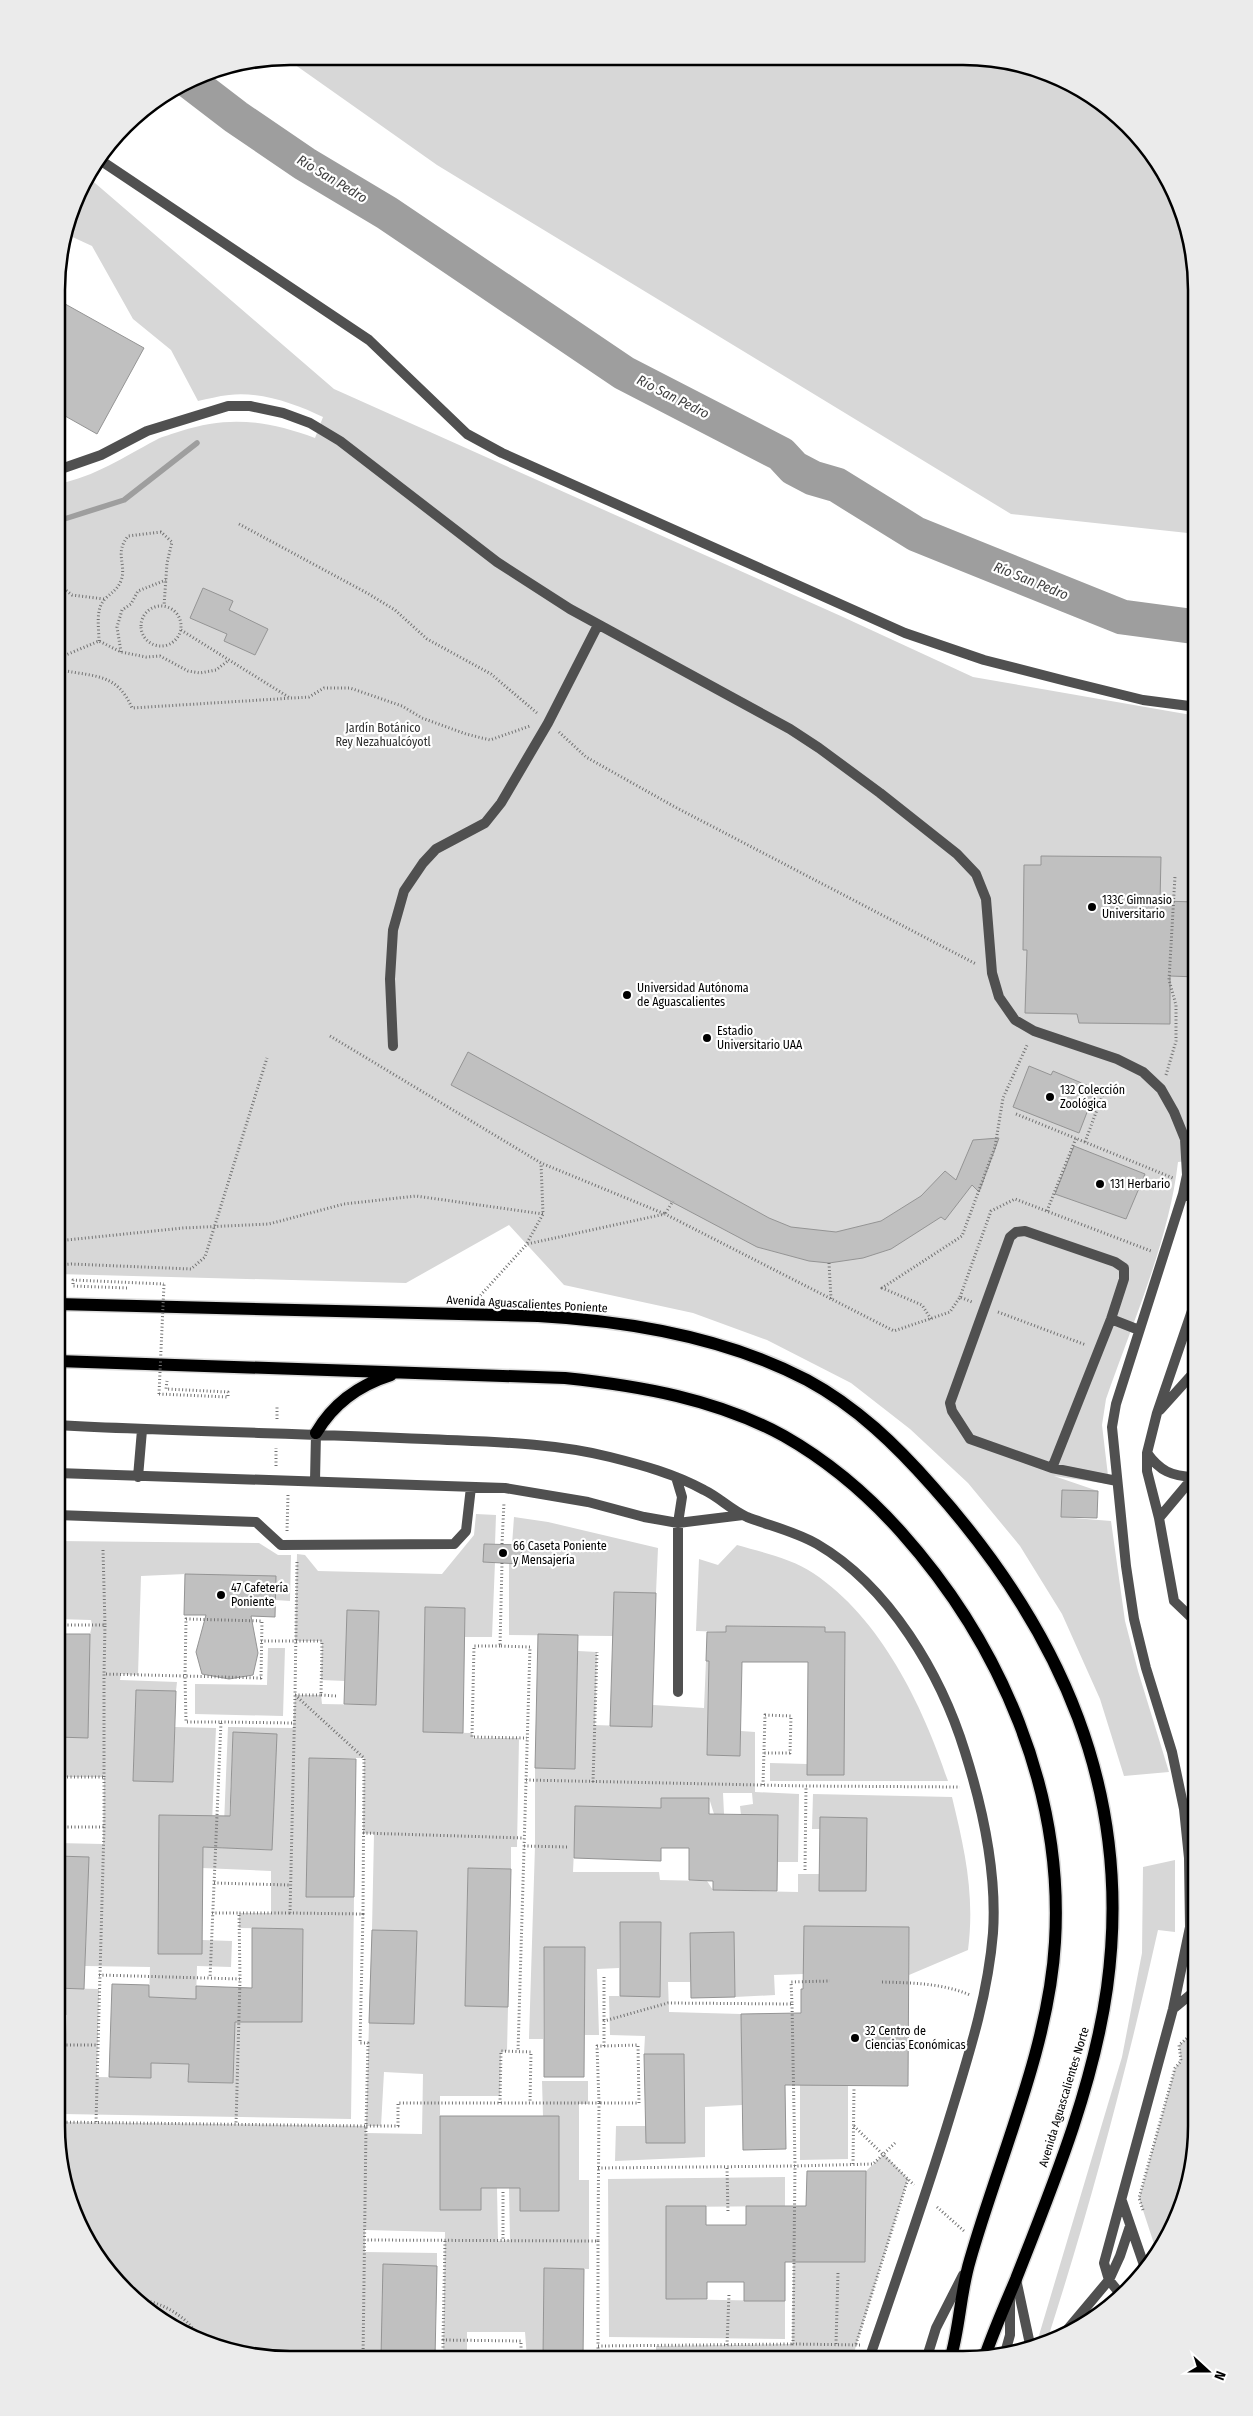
<svg xmlns="http://www.w3.org/2000/svg" width="1253" height="2416" font-family="'Fira Sans Condensed',sans-serif">
<style>
.green{fill:#d7d7d7;fill-rule:evenodd}
.lines{fill:none;stroke-linecap:round;stroke-linejoin:round}
.stream{stroke:#9e9e9e;stroke-width:5.5}
.river{stroke:#9e9e9e;stroke-width:35}
.building{fill:#c0c0c0;stroke:#949494}
.primary-casing{stroke:#dbdbdb;stroke-width:15}
.path{stroke:#727272;stroke-width:3;stroke-dasharray:1 2.5;stroke-linecap:butt}
.service{stroke:#505050;stroke-width:10}
.minor{stroke:#505050;stroke-width:10}
.tertiary{stroke:#505050;stroke-width:10}
.primary{stroke:#000;stroke-width:12}
.path-bridge{stroke:#727272;stroke-width:3;stroke-dasharray:1 2.5;stroke-linecap:butt}
.poi-dot{fill:#000;stroke:#fff;stroke-width:2}
.labels{text-anchor:middle;dominant-baseline:central;stroke-width:4.5;stroke-linejoin:round;paint-order:stroke}
.park-label{font-size:12px;fill:#2e2e2e;stroke:#fff}
.poi-label{font-size:12px;fill:#000;stroke:#fff;text-anchor:start}
.street-label{font-size:12px;fill:#000;stroke:#fff}
.water-label{font-size:14px;font-style:italic;fill:#3f3f3f;stroke:#fff}
.rim{fill:none;stroke:#000;stroke-width:2.5}
</style>
<rect width="100%" height="100%" fill="#fff"/>
<!-- green -->
<path class="green" d="M290,56L1009,61L1066,80L1117,114L1157,160L1184,215L1197,290V534L1011,514L437,165L284,57Z
M88,177L334,389L843,617L973,677L1197,716V1160L1178,1162C1169,1241 1132,1324 1106,1399L1102,1425L1109,1484L1054,1476L1098,1491L1062,1490L1061,1517L1111,1521L1125,1621L1138,1671L1169,1772L1124,1776L1100,1699L1062,1614L1020,1546L968,1483L910,1429L851,1383L767,1340L693,1313L564,1285L509,1225L406,1283L57,1274L58,484C96,476 122,458 156,440C163,436 173,434 181,431C230,415 268,421 315,438L323,417C296,404 260,391 229,395C218,396 208,399 198,401L171,350L133,319L92,246L66,234L80,186Z
M476,1514L496,1515L495,1544H484L483,1561L495,1562L492,1637H465V1608L425,1607L423,1732L472,1733L473,1738H519L517,1847H511V1869L468,1868L465,2006L508,2007L507,2051L501,2052L500,2096H440V2210L481,2188H497L498,2241L510,2240L509,2188H520V2211H559V2116H543L542,2081H588V2104H579V2180H589V2269L544,2268L543,2359L527,2358L525,2332H467V2358H443L445,2232L365,2230V2252L437,2253V2266L384,2265L381,2358H259L187,2336L136,2302L95,2256L69,2201L56,2122L366,2126L369,2023L414,2024L417,1932L372,1930L374,1834L363,1833L364,1758H309L307,1897H354L351,2119L62,2114L67,2015L56,2014V1988L99,1989L97,2077L150,2078L151,2063L189,2064L188,2082L233,2083L236,1987L252,1988V2022H302L303,1929L239,1928V1913H271V1871L202,1868L203,1816L160,1815L158,1954H201L202,1940L232,1941L231,1967L197,1966L196,1999L149,1997L150,1967L85,1966L88,1857L57,1856V1843L103,1844L104,1777H57V1737H88L90,1634L92,1625L91,1620L57,1619V1541L259,1543L278,1555H291L290,1601L275,1600L185,1574L141,1576L138,1675L121,1674L120,1680L177,1682L176,1691L136,1690L133,1781L173,1782L175,1727L216,1728L211,1847L223,1848L228,1727L293,1728L295,1695H321L322,1704L376,1705L345,1681L321,1680L322,1641H295L297,1554L305,1555L318,1571L442,1574L474,1535ZM233,1732L271,1850L228,1848ZM384,2072L423,2074L422,2134L366,2133L367,2126H381Z
M514,1517L548,1522L658,1548L656,1593L615,1592L613,1636L509,1635V1563H521L522,1546L512,1545Z
M737,1545C761,1552 791,1558 813,1573C881,1618 923,1706 948,1781H770V1763L807,1764L808,1775L844,1774V1663L825,1632L781,1627L726,1626V1632L696,1631L699,1559L718,1565Z
M268,1648H285L283,1716L195,1714V1684L267,1685Z
M578,1651L597,1652L595,1725L652,1727L653,1705L704,1708L706,1661H709L707,1755H740L741,1731L755,1732V1792L799,1794L798,1862H777L778,1815H741L740,1806L753,1804L752,1793H723L724,1814H714L709,1798H661V1808L576,1806L573,1872H659L660,1880L707,1881L713,1890L798,1892V1874H819V1891H865L867,1818L820,1817V1829H812L813,1794L952,1797C965,1851 975,1895 968,1950L909,1975V1927L804,1926V1974L774,1975L775,1995L735,1997L734,1932L690,1933V1982H668L669,2012L741,2014L742,2105L705,2107V2157L615,2161L616,2126H646V2143L685,2142L684,2054H644L645,2036L610,2035L609,1996H660V1922H620L619,1968L597,1969L599,2035H585L584,1947L544,1948L543,2039H529L535,1846V1768L574,1769Z
M1175,1860V1932L1158,1930C1127,2069 1090,2208 1046,2344L1040,2347L1037,2342L1122,2057L1142,1953L1143,1867Z
M1195,1946L1196,1980L1189,1984Z
M1196,2025V2106L1191,2112L1196,2117V2142L1181,2207L1174,2208L1177,2220L1157,2253L1139,2198L1175,2068L1181,2061L1179,2045L1193,2033Z
M800,2085H848V2159L800,2160Z
M884,2154L908,2179L852,2359H656V2346L792,2344L794,2218L806,2262H865L866,2171Z
M785,2177V2206L666,2207V2299L785,2301V2339L609,2337L608,2179Z"/>
<g class="lines">
<!-- stream -->
<path class="stream" d="M58,521L124,500L197,443"/>
<!-- river -->
<path class="river" d="M189,81L236,117L305,164L387,213L624,373L781,454L794,468L813,478L837,485L916,534L1122,617L1197,627"/>
</g>
<!-- building -->
<path class="building" d="M58,300L144,348L97,434L58,412Z
M203,588L233,601L229,610L268,629L255,655L224,641L227,634L190,618Z
M1041,856L1161,857L1160,901L1197,902V977L1170,976V1024L1079,1023L1077,1014L1025,1013L1027,950H1023L1024,865H1041Z
M468,1052L769,1218L791,1227L836,1232L881,1221L921,1196L945,1171L956,1180L973,1140L999,1138L979,1192L972,1185L945,1220L941,1217L891,1249L863,1258L829,1263L809,1261L757,1247L451,1085Z
M1029,1066L1051,1075L1053,1071L1096,1089L1079,1133L1013,1107Z
M1074,1146L1145,1174L1126,1219L1055,1194Z
M1062,1490L1098,1491L1097,1518L1061,1517Z
M484,1544L522,1545L521,1564L483,1562Z
M185,1574L276,1576L275,1617L251,1616L258,1653L253,1675L229,1679L202,1674L196,1652L206,1615H184Z
M614,1592L656,1593L652,1727L610,1726Z
M425,1607L465,1608L463,1733L423,1732Z
M347,1610L379,1611L376,1705L344,1704Z
M726,1626L825,1627V1632H845L844,1775H807L808,1662H742L740,1756L707,1755L709,1661H706L707,1632H726Z
M57,1634H90L88,1738L57,1737Z
M538,1634L578,1635L575,1769L535,1768Z
M136,1690L176,1691L173,1782L133,1781Z
M233,1732L277,1734L272,1850L203,1847L202,1954H158L159,1815L230,1816Z
M309,1758L356,1759L354,1897H306Z
M661,1798H709V1814L778,1815L777,1891L713,1890V1881L689,1880V1848H661V1861L574,1858L575,1806L661,1808Z
M820,1817L867,1818L866,1891H819Z
M57,1856L89,1857L84,1989L56,1988Z
M468,1868L511,1869L508,2007L465,2006Z
M620,1922H661L660,1997L620,1996Z
M804,1926L909,1927L908,2086L785,2085L786,2149L743,2150L741,2014L801,2013V1989H803Z
M252,1928L303,1929L302,2022H235L233,2083L188,2082L189,2064L151,2063V2078L109,2077L112,1984L149,1985V1997L196,1999V1986L252,1988Z
M372,1930L417,1931L414,2024L369,2023Z
M734,1932L735,1997L691,1998L690,1933Z
M544,1947H585L584,2077H544Z
M644,2054H684L685,2143H646Z
M440,2116H559V2211H520V2188H481V2210H440Z
M807,2171H866L865,2262H785V2301H744V2282H707V2299H666V2206H706V2225H746V2206H806Z
M383,2264L437,2266L435,2358H381Z
M544,2268L584,2269L583,2359H543Z"/>
<g class="lines">
<!-- primary casing -->
<g class="primary-casing">
<path id="primary" d="M57,1304L538,1316C629,1321 725,1337 807,1380C857,1407 896,1445 933,1487C1061,1631 1134,1792 1107,1988C1093,2088 1053,2185 1016,2279C1005,2305 994,2330 985,2356
M57,1361L565,1378C641,1386 716,1399 784,1436C828,1461 867,1494 901,1532C1001,1644 1064,1791 1055,1942C1049,2048 999,2158 970,2260C960,2293 960,2327 950,2360
M316,1433C333,1404 359,1385 391,1375"/>
</g>
<!-- path -->
<path class="path" d="M239,524L367,593L395,610L427,639L491,674L537,713
M58,584L72,595L104,599
M141 626a20 20 0 1 1 40 0a20 20 0 1 1-40 0Z
M181,630L290,698
M99,641C99,628 95,609 105,599C111,593 117,590 121,581C127,564 114,554 128,536L161,532L172,542L167,563L164,606
M121,652L117,627L122,610L131,604L138,591L166,580
M61,657L99,641L121,652L146,657L160,656L188,671L200,673L216,670L229,660
M61,670C95,677 117,673 132,708L309,697L324,688H350L402,706L422,718L466,734L490,740L530,726
M58,677L62,663L58,652
M559,732L586,757L675,807L976,964
M330,1036L541,1163L665,1214L673,1201
M1166,1075L1176,1041V1005L1169,980L1175,876
M1016,1114L1173,1178
M1085,1142L1104,1091
M1047,1211L1076,1138
M57,1241L183,1228L269,1224L344,1204L416,1196L543,1214
M527,1243L543,1214L541,1163
M829,1263L831,1299
M57,1265L71,1264L191,1269L205,1257L267,1058
M127,1288L73,1286V1280L164,1284
M960,1297L991,1211L1015,1199L1151,1251
M478,1298L527,1244L665,1214L894,1331L950,1312L960,1297L972,1302
M998,1312L1086,1345
M931,1319L922,1305L882,1288L962,1236L995,1147L1003,1098L1028,1043
M159,1394L228,1397V1392L166,1389L167,1381
M277,1419V1405
M276,1466V1448
M287,1531L288,1495
M502,1544L504,1502
M103,1550L105,1625
M502,1563L500,1646L530,1647L518,2051
M186,1619L262,1621L261,1678L185,1676Z
M57,1625H105L104,1674
M261,1641H322L321,1695H295L297,1560
M500,1646H474L472,1737L527,1738
M295,1695L364,1758L363,1914L290,1913Z
M321,1695L337,1696
M221,1722L293,1723
M104,1777V1674L185,1676L186,1722H221L210,1978
M526,1780L806,1786L960,1787
M593,1782L597,1652
M763,1785L765,1715L791,1716L790,1753H764
M57,1827H104V1777H57
M363,1833L524,1838
M524,1846L569,1847
M805,1870L806,1786
M214,1883L289,1885
M212,1913H239
M363,1914L360,2043H368L366,2126H398V2103H599L598,2241L365,2240
M99,1975L240,1979L236,2125
M604,1977V2021
M240,1979L239,1913H290
M882,1982C912,1983 942,1983 970,1995
M792,2004L795,2166L873,2164L895,2143
M56,2045H98
M604,2046L638,2045L639,2103H599L597,2046H604V2021L668,2003L792,2004L791,1982L830,1981
M500,2103L501,2051L531,2052L530,2103
M56,2122L366,2126L363,2358
M96,2122L104,1827
M854,2126L914,2185
M853,2164L854,2088
M598,2168L795,2166L793,2344L860,2345
M727,2168L728,2213
M503,2192V2240
M937,2207L964,2231
M1143,2210L1139,2198L1175,2068L1181,2061L1179,2045L1193,2033L1196,2025
M598,2241V2346L793,2344
M133,2299C159,2300 189,2316 200,2340
M443,2340L445,2240
M836,2344L838,2272
M856,2344L908,2179
M727,2345L729,2294
M443,2358V2340L521,2341V2358
M598,2359V2346"/>
<!-- service -->
<path class="service" d="M58,470L101,455L147,431L228,406H250L283,413L310,423L340,441L497,562L570,609L790,729L819,748L880,793L957,854L976,874L986,899L992,973L999,997L1015,1020L1034,1031L1117,1059L1143,1072L1161,1089L1174,1112L1185,1139L1187,1175L1183,1194L1116,1404L1112,1427L1126,1566L1134,1619L1146,1668L1172,1752L1184,1809L1189,1858L1190,1927L1173,2009L1104,2263L1109,2280L1121,2295
M393,1046L390,979L393,930L404,891L423,863L436,849L485,823L501,803L548,723L598,625
M1183,1194L1196,1198
M1111,1319L1139,1330
M1160,1410L1196,1370
M57,1425C180,1432 303,1433 426,1439C487,1442 550,1442 610,1457C642,1465 675,1474 704,1490C719,1497 731,1510 747,1517C770,1526 794,1531 817,1544C889,1586 941,1674 965,1752C983,1809 997,1873 993,1933C988,1995 969,2054 951,2113C926,2196 897,2277 869,2359
M1147,1453C1160,1471 1171,1476 1194,1477
M1052,1468L1111,1319L1124,1279V1268L1115,1262L1025,1231L1016,1232L1010,1237L950,1403L952,1411L970,1439L1052,1468L1117,1481
M57,1473L505,1488L588,1502L644,1517L678,1523L743,1515
M138,1477L142,1430
M676,1477L682,1497L678,1523V1692
M315,1481L316,1433
M57,1515L256,1522L281,1545L454,1544L466,1531L471,1487
M1159,1518L1196,1474
M1196,1622L1174,1601L1159,1518L1147,1471V1453L1157,1413L1196,1299
M1173,2009L1196,1990
M1122,2201L1146,2271
M1016,2279L1031,2349
M1062,2336L1109,2280L1120,2256L1130,2226"/>
<!-- minor -->
<path class="minor" d="M100,160L369,340L467,434L502,453L905,633L984,660L1066,681L1143,700L1197,707"/>
<!-- tertiary -->
<path class="tertiary" d="M1005,2353L1010,2335V2297
M926,2360L936,2328L963,2275"/>
<!-- primary -->
<use href="#primary" class="primary"/>
<!-- path-bridge -->
<path class="path-bridge" d="M159,1394L164,1284"/>
</g>
<!-- markers -->
<g class="poi-dot">
<circle cx="1092" cy="907" r="5"/>
<circle cx="627" cy="995" r="5"/>
<circle cx="707" cy="1038" r="5"/>
<circle cx="1050" cy="1097" r="5"/>
<circle cx="1100" cy="1184" r="5"/>
<circle cx="503" cy="1553" r="5"/>
<circle cx="221" cy="1595" r="5"/>
<circle cx="855" cy="2038" r="5"/>
</g>
<g class="labels">
<!-- park labels -->
<g class="park-label">
<text x="383" y="728">Jardín Botánico<tspan x="383" dy="14">Rey Nezahualcóyotl</tspan></text>
</g>
<!-- poi labels -->
<g class="poi-label">
<text x="1102" y="900">133C Gimnasio<tspan x="1102" dy="14">Universitario</tspan></text>
<text x="637" y="988">Universidad Autónoma<tspan x="637" dy="14">de Aguascalientes</tspan></text>
<text x="717" y="1031">Estadio<tspan x="717" dy="14">Universitario UAA</tspan></text>
<text x="1060" y="1090">132 Colección<tspan x="1060" dy="14">Zoológica</tspan></text>
<text x="1110" y="1184">131 Herbario</text>
<text x="513" y="1546">66 Caseta Poniente<tspan x="513" dy="14">y Mensajería</tspan></text>
<text x="231" y="1588">47 Cafetería<tspan x="231" dy="14">Poniente</tspan></text>
<text x="865" y="2031">32 Centro de<tspan x="865" dy="14">Ciencias Económicas</tspan></text>
</g>
<!-- street labels -->
<g class="street-label">
<text transform="translate(527 1304) rotate(3)">Avenida Aguascalientes Poniente</text>
<text transform="translate(1064 2097) rotate(-73)">Avenida Aguascalientes Norte</text>
</g>
<!-- water labels -->
<g class="water-label">
<text transform="translate(332 179) rotate(31)">Río San Pedro</text>
<text transform="translate(673 397) rotate(27)">Río San Pedro</text>
<text transform="translate(1031 581) rotate(22)">Río San Pedro</text>
</g>
</g>
<!-- crop -->
<path d="M0 0H1253V2416H0ZM290 65H963A225 225 0 0 1 1188 290V2126A225 225 0 0 1 963 2351H290A225 225 0 0 1 65 2126V290A225 225 0 0 1 290 65Z" fill="#ebebeb" fill-rule="evenodd"/>
<path class="rim" d="M290 65H963A225 225 0 0 1 1188 290V2126A225 225 0 0 1 963 2351H290A225 225 0 0 1 65 2126V290A225 225 0 0 1 290 65Z"/>
<!-- north arrow -->
<g transform="translate(1208 2371) rotate(111)" stroke="#ffffff" stroke-width="4" paint-order="stroke">
<path d="M0-4L9 19L0 12L-9 19Z" fill="#000000"/>
<text y="-8" font-size="14" font-weight="bold" text-anchor="middle" fill="#000000">N</text>
</g>
</svg>
